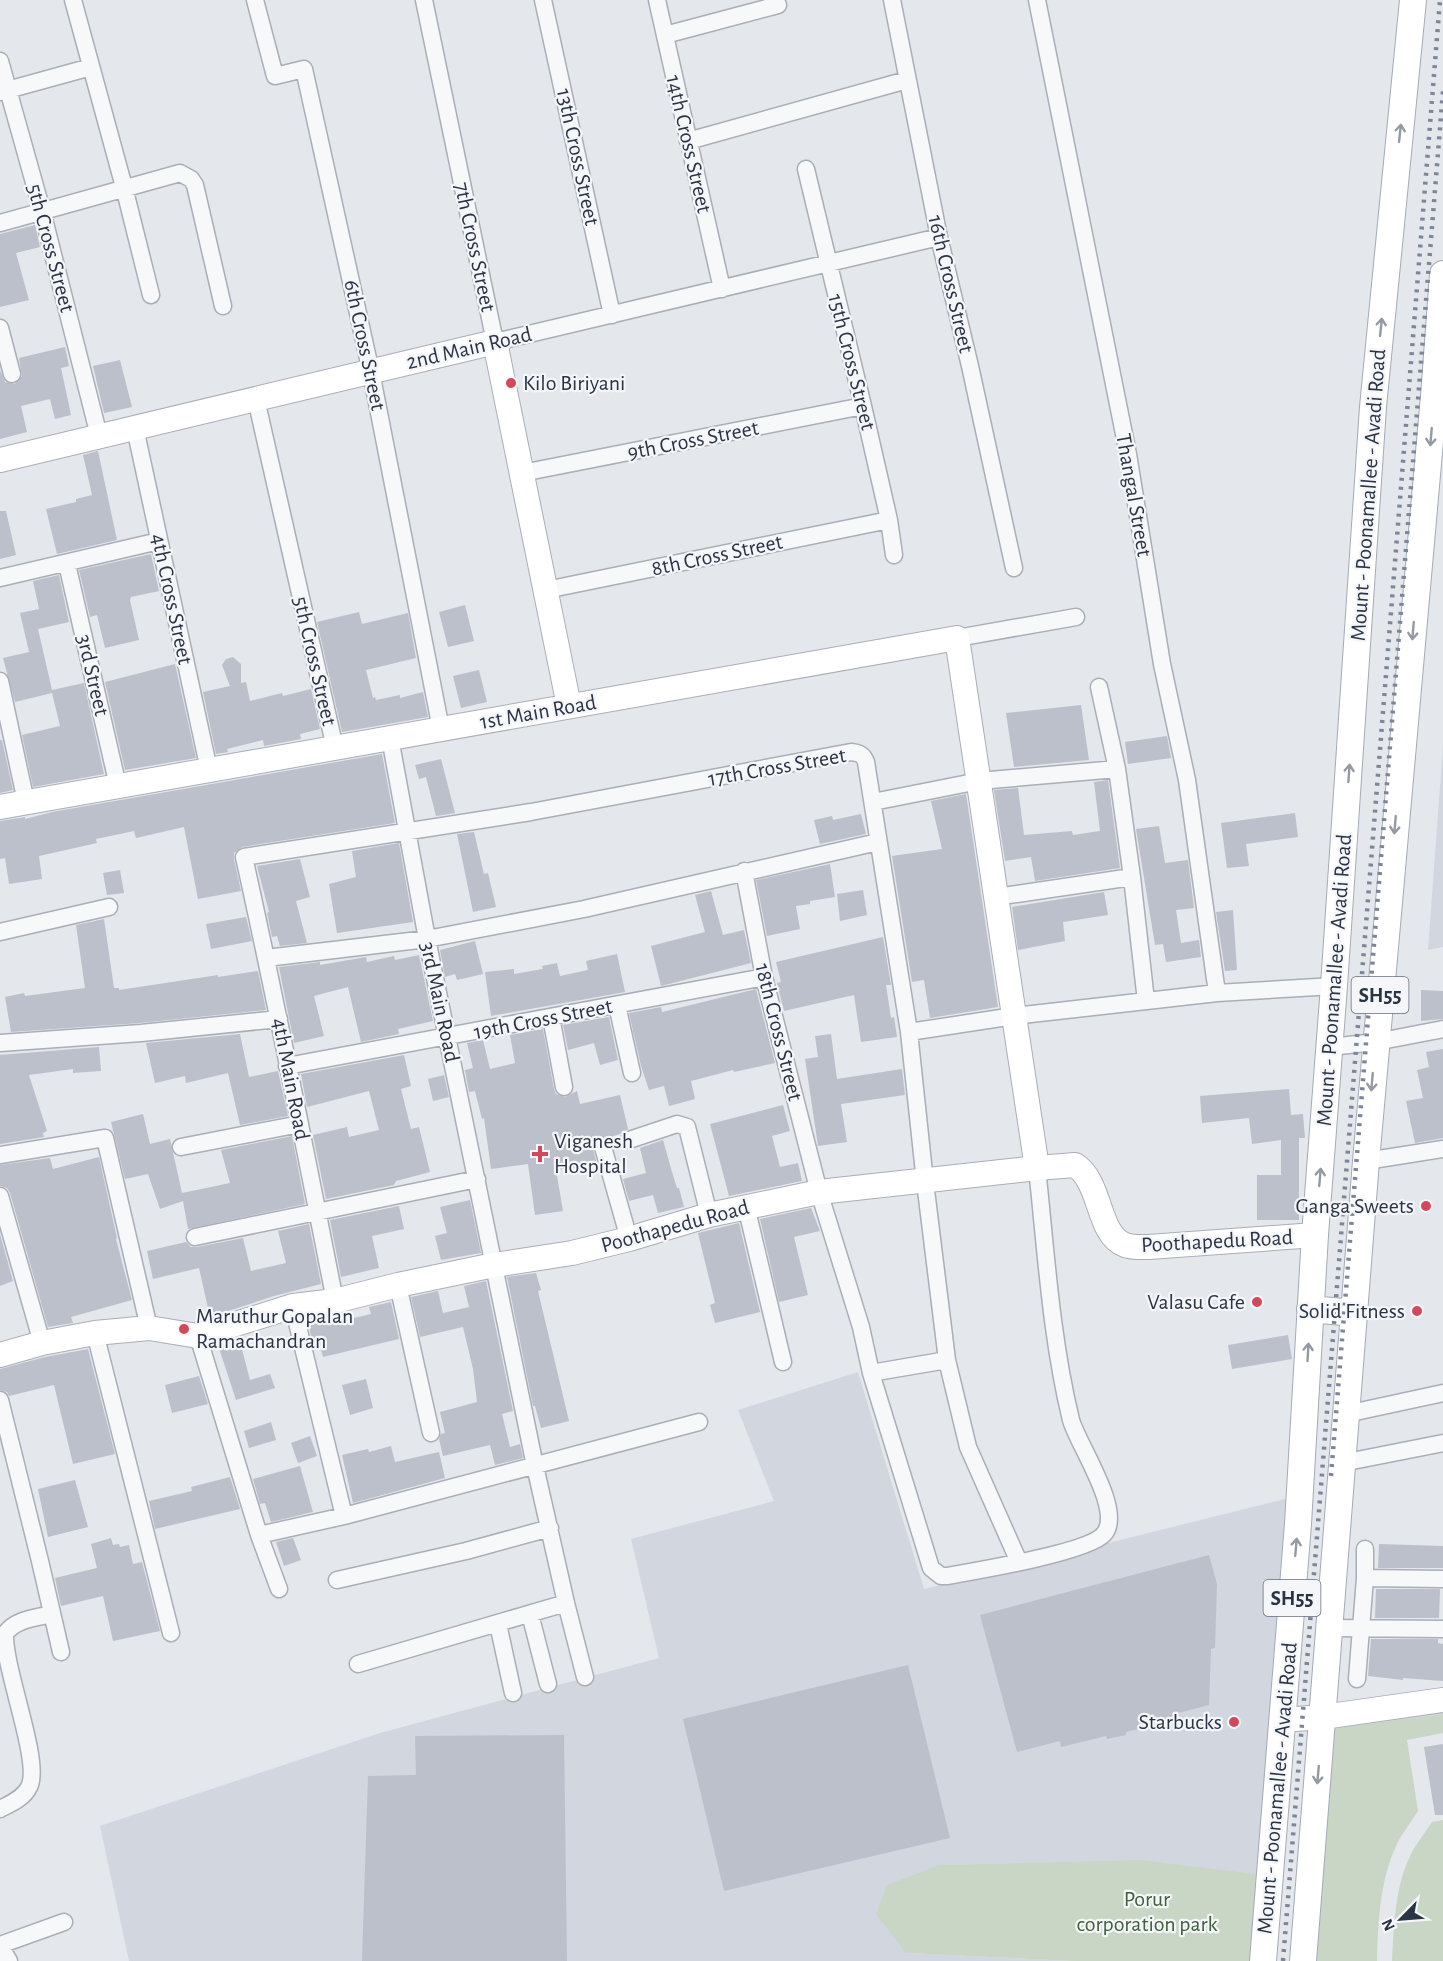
<svg xmlns="http://www.w3.org/2000/svg" width="1443" height="1961" font-family="'Alegreya Sans',sans-serif">
<style>
.built{fill:#d2d6de}
.green{fill:#c9d6c5}
.building{fill:#bbc0ca}
.lines{fill:none;stroke-linecap:round;stroke-linejoin:round}
.street-casing{stroke:#a9aeb7;stroke-width:19}
.secondary-casing{stroke:#a9aeb7;stroke-width:26}
.primary-casing{stroke:#a3abb8;stroke-width:28}
.street{stroke:#f7f8fa;stroke-width:16}
.secondary{stroke:#fff;stroke-width:24}
.primary{stroke:#fff;stroke-width:26}
.rail{stroke:#7d8696;stroke-width:4.5;stroke-dasharray:3 6;stroke-linecap:butt}
.oneway{stroke:#959aa2}
.poi-dot{fill:#d1495b;stroke:#f4f6f9;stroke-width:2}
.labels{text-anchor:middle;dominant-baseline:central;stroke-width:4.5;stroke-linejoin:round;paint-order:stroke}
.shield{fill:#f4f6f9;stroke:#676e7b;stroke-width:1.5}
.shield-label{font-size:21px;font-weight:bold;fill:#2b3445}
.street-label{font-size:22px;fill:#2b3445;stroke:#f4f6f9}
.poi-label{font-size:22px;fill:#2b3445;stroke:#f4f6f9;text-anchor:end}
.park-label{font-size:22px;fill:#3f6138;stroke:#f4f6f9}
</style>
<rect width="100%" height="100%" fill="#e4e7ec"/>
<!-- built -->
<path class="built" d="M1443,746V947L1428,950Z
M858,1372L924,1589L1293,1497L1264,1875L1115,1861L940,1865L906,1953L1073,1961H129L100,1826L380,1733L659,1658L631,1539L774,1501L738,1410Z"/>
<!-- green -->
<path class="green" d="M1443,1714V1733L1407,1740L1418,1811C1412,1820 1406,1829 1400,1838C1380,1875 1378,1920 1377,1961H1316L1335,1728Z
M1443,1820V1961H1392C1394,1923 1395,1884 1413,1850C1419,1840 1426,1831 1432,1822Z
M1139,1860L1264,1875L1256,1961H1073L906,1953L876,1914L887,1885L939,1865Z"/>
<!-- building -->
<path class="building" d="M35,225L40,247L16,253L29,300L0,307V234Z
M65,347L69,366L61,368L71,415L55,419L50,399L21,406L27,432L0,439V370L5,382L15,384L22,376L19,358Z
M120,360L132,407L104,413L93,366Z
M98,451L117,540L57,554L46,509L76,502V499L92,495L83,455Z
M0,511H6L16,555L0,559Z
M151,554L159,591L131,597L130,600L139,640L105,648L97,615L90,617L79,570Z
M59,575L69,622L38,629L52,690L84,683L104,774L33,787L22,735L60,726L52,693L15,702L3,658L29,652L20,613L39,609L33,581Z
M465,605L474,641L448,647L439,612Z
M359,612L362,624L408,613L416,658L366,670L373,698L375,697L376,700L400,695V698L423,692L428,717L342,732L317,622Z
M233,657L241,664V683L246,682L250,701L282,693L283,696L311,689L320,729L300,734L301,739L264,746L263,740L227,749L228,752L216,754L203,692L230,686L222,665L226,659Z
M175,664L196,758L125,770L105,682Z
M479,670L487,702L461,708L453,676Z
M1081,705L1089,760L1014,767L1006,713Z
M1167,736L1171,758L1128,764L1125,742Z
M0,740H2L13,790L0,793Z
M382,754L395,823L242,847L234,853V859L241,891L198,899L184,827L136,838L134,831L96,839L97,843L39,856L42,879L9,884L5,858L0,859V821L25,817V819L52,812Z
M441,759L455,813L436,816L426,777L419,779L415,765Z
M1108,780L1120,868L1035,881L1031,857L1005,861L994,790L1018,788L1024,835L1072,831L1073,835L1100,831L1094,782Z
M966,794L998,1007L930,1018L924,980L912,982L892,856L942,849L931,801Z
M1295,813L1298,837L1246,844L1249,866L1227,868L1221,823Z
M861,814L866,834L820,844L814,820L832,816L833,820Z
M1159,826L1165,863L1188,860L1194,908L1176,910L1181,943L1199,940L1201,957L1166,962L1163,944L1155,945L1136,829Z
M474,832L484,874L488,873L496,907L473,912L457,834Z
M399,843L413,922L337,933L329,884L356,877L352,851Z
M300,859L310,897L296,901L307,943L280,946L277,936L272,937L267,913L269,912L257,866Z
M830,864L835,897L810,901V904L796,906L800,929L767,936L756,880Z
M120,870L124,893L107,895L103,873Z
M863,890L867,915L840,921L837,894Z
M711,891L723,935L744,930L751,963L661,986L651,946L705,932L695,895Z
M1104,892L1108,915L1063,922L1065,941L1018,950L1012,907Z
M1233,910L1237,970L1225,971L1216,912Z
M246,917L252,941L211,949L206,924Z
M104,919L114,988H119V990L218,975V977L258,971L266,1010L140,1023L11,1032L5,997L24,993L25,996L85,988L76,925Z
M883,937L891,985H886L891,1018L894,1017L897,1037L861,1042L854,995L784,1011L777,983L781,982L776,962Z
M475,941L483,974L457,980L455,974L445,977L440,950Z
M617,954L625,992L491,1016L485,972L514,969V974L543,969L542,966L557,963L560,976L588,970L586,961Z
M419,955L433,1021L398,1029L399,1034L361,1042L348,987L314,996L324,1036L294,1043L279,967L320,962V965L366,957L367,962L394,956L395,960Z
M756,989L775,1063L734,1072L733,1070L691,1081L695,1099L669,1106L664,1086L649,1090L641,1066L629,1013L661,1007L662,1012Z
M1421,990L1443,991V1019L1421,1021Z
M609,1017L618,1060L600,1065L594,1043L568,1050L563,1025Z
M543,1029L554,1089L556,1094L565,1097L577,1091L580,1104L620,1095L628,1129L620,1134L607,1138L601,1137L595,1140L593,1149L597,1164L556,1170L563,1211L535,1215L528,1164L491,1169L484,1118L482,1119L475,1091L469,1092L465,1070L473,1068L467,1043L483,1040L490,1069L515,1063L510,1035Z
M240,1034L249,1077L278,1071L288,1116L240,1125L228,1073L186,1083L185,1076L155,1083L146,1043Z
M831,1034L837,1079L902,1069L905,1095L841,1104L847,1142L818,1146L805,1059L818,1057L815,1036Z
M99,1047L101,1071L73,1073V1069L29,1075L47,1131L43,1133L44,1137L0,1144V1055Z
M1443,1049V1138L1415,1143L1406,1101L1423,1098L1417,1070L1429,1067L1426,1052Z
M404,1055L411,1086L401,1089L411,1129L419,1127L430,1172L396,1181L394,1185L326,1199L313,1135L347,1127L349,1137L379,1130L369,1091L307,1107L301,1074Z
M444,1075L449,1097L433,1101L428,1079Z
M1289,1089L1291,1115L1303,1114L1305,1138H1299V1220H1257V1175H1281V1140L1252,1144L1249,1118L1202,1123L1200,1096Z
M783,1105L790,1131L772,1136L780,1167L798,1163L802,1181L729,1196L710,1124Z
M143,1114L150,1144L170,1139L182,1193L230,1183L221,1150L292,1136L305,1204L188,1229L183,1201L160,1209L148,1174L125,1179L111,1122Z
M663,1140L672,1172L677,1188H679L684,1207L658,1213L653,1195L629,1201L623,1179L646,1173L640,1148Z
M99,1157L117,1238L116,1239L132,1300L71,1317L73,1323L48,1327L10,1193L7,1188L0,1186V1165L50,1158L53,1169Z
M470,1200L481,1253L441,1260L435,1236L447,1233L440,1207Z
M399,1206L404,1229L372,1236L379,1268L341,1277L330,1220Z
M811,1208L820,1231L794,1237L808,1295L779,1302L760,1219Z
M739,1223L760,1312L715,1323L710,1305L715,1303L698,1233Z
M309,1224L321,1284L274,1296L210,1317L199,1268L153,1279L147,1251L186,1242L191,1247H197L243,1238L251,1271L286,1263L278,1231Z
M0,1234L13,1281L0,1286Z
M536,1273L541,1290L538,1291L569,1421L541,1428L535,1406H533L507,1277Z
M486,1281L513,1411L502,1414L510,1447L520,1444L523,1458L495,1465L490,1445L443,1456L439,1439L441,1434L445,1433L440,1412L477,1402L473,1369L463,1327L420,1337L411,1297L438,1291L443,1313L469,1307L464,1286Z
M391,1302L399,1339L323,1357L319,1342L313,1343L307,1319L328,1316V1319L336,1317L337,1322L371,1314L369,1307Z
M1288,1335L1292,1359L1232,1369L1228,1345Z
M239,1338L250,1380L270,1374L275,1388L236,1400L218,1345Z
M88,1349L115,1454L73,1464L54,1385L9,1396L7,1392L0,1390V1369L45,1357Z
M199,1376L208,1404L172,1413L165,1385Z
M366,1379L373,1408L350,1415L342,1385Z
M271,1422L276,1440L249,1448L244,1431Z
M310,1436L317,1456L298,1463L291,1443Z
M391,1446L395,1462L439,1452L445,1478L353,1503L342,1455L368,1449L369,1452Z
M300,1466L313,1512L271,1522L265,1503L260,1504L253,1479Z
M230,1477L240,1509L155,1529L149,1501L192,1491L191,1487Z
M75,1480L88,1527L48,1537L38,1489Z
M111,1538L113,1545L119,1544L120,1547L129,1545L133,1564L142,1562L160,1631L113,1641L103,1596L61,1606L55,1578L97,1568L91,1544Z
M293,1538L301,1560L284,1566L276,1542Z
M1379,1544L1443,1546V1568H1378Z
M1209,1555L1217,1584L1215,1648L1211,1649L1209,1705L1178,1713L1180,1719L1126,1732V1735L1107,1739L1106,1736L1061,1747L1060,1741L1017,1752L980,1615Z
M1376,1589H1440L1439,1618H1375Z
M1371,1639H1438V1643L1443,1644V1681L1403,1678V1680L1368,1676Z
M908,1665L950,1838L724,1891L683,1719Z
M564,1735L567,1961H362L368,1776L416,1775L415,1736Z
M1443,1744V1815H1435L1424,1747Z"/>
<g class="lines">
<!-- street casing -->
<g class="street-casing">
<path id="street" d="M73,0L124,187L151,295
M255,0L275,76L304,69L371,372L441,729
M424,0L495,342L939,237
M543,0L612,315
M657,0L722,289
M892,0L939,237L970,366L1014,568
M1037,0L1128,454L1162,664L1187,780L1217,993
M665,35L778,5
M0,61L42,211L99,436
M0,92L91,67
M688,141L907,80
M806,169L863,406L889,520L894,555
M0,223L180,173L191,179L195,185L223,306
M0,328L12,374
M256,399L335,748
M135,428L209,770
M522,473L863,406
M67,564L118,786
M0,578L159,541
M546,590L889,520
M957,638L1076,617
M0,681L26,802
M1099,687L1117,769
M390,738L427,939L535,1466L566,1603L585,1677
M873,802L979,781L1117,769L1132,877
M744,871L764,977L819,1192L861,1327L871,1373L931,1568L941,1576H947C976,1571 1089,1552 1104,1534C1124,1511 1078,1445 1071,1420C1051,1338 1046,1252 1037,1168
M996,897L1132,877L1146,1001
M0,932L109,907
M266,958L427,939L584,909L878,842
M617,1005L632,1073
M551,1017L564,1087
M909,1032L1014,1016L1217,993L1334,986
M0,1043L141,1033L279,1019
M1330,1047L1376,1042L1443,1029
M287,1066L764,977
M629,1140L677,1124L687,1127L709,1215
M181,1147L300,1124
M603,1147L629,1239
M0,1155L105,1138L149,1328
M1366,1161L1443,1149
M0,1196L42,1343
M746,1206L783,1362
M195,1237L477,1179
M398,1285L431,1433
M335,1301C306,1153 277,1005 244,857L531,812L851,752C859,753 863,754 866,762L909,1032L925,1182L947,1360L968,1447L1019,1562
M293,1306L344,1516
M95,1333L171,1633
M198,1336L259,1535L279,1589
M871,1373L947,1360
M0,1400L40,1561L61,1652
M1346,1414L1443,1393
M1342,1463L1443,1443
M259,1535L344,1516L699,1422
M1365,1578L1443,1579
M337,1580L466,1551L550,1528
M530,1614L548,1684
M498,1624L513,1693
M1330,1628L1443,1629
M358,1664L566,1603
M1357,1679L1365,1578V1549
M0,1809C10,1804 24,1798 29,1787C42,1763 4,1671 5,1634C15,1619 36,1618 52,1614
M0,1945L64,1922
M0,1946L9,1961"/>
</g>
<!-- secondary casing -->
<g class="secondary-casing">
<path id="secondary" d="M0,460L495,342L569,706
M0,807L957,638L1037,1168
M0,1355L42,1343L95,1333L149,1328L198,1336L293,1306L335,1301L398,1285L494,1265L572,1253L629,1239L709,1215L819,1192L1037,1168L1075,1165C1102,1182 1097,1235 1125,1245C1133,1248 1142,1247 1149,1247L1315,1235
M1282,1720L1323,1717L1443,1700"/>
</g>
<!-- primary casing -->
<g class="primary-casing">
<path id="primary" d="M1310,1309L1354,1313
M1263,1961L1298,1524L1315,1235L1334,986L1373,407L1413,0
M1303,1961L1366,1161L1434,396L1443,274"/>
</g>
<!-- street -->
<use href="#street" class="street"/>
<!-- secondary -->
<use href="#secondary" class="secondary"/>
<!-- primary -->
<use href="#primary" class="primary"/>
<!-- rail -->
<path class="rail" d="M1331,1476L1443,91
M1283,1961L1440,0"/>
</g>
<!-- one-way arrows -->
<defs><path id="oneway-shaft" d="M-6 0H5M1.5-3L5.5 0L1.5 3" fill="none" stroke-width="1.6" stroke-linecap="round" stroke-linejoin="round" transform="scale(1.5)"/></defs>
<g class="oneway">
<use href="#oneway-shaft" transform="translate(1400 133) rotate(-84)"/>
<use href="#oneway-shaft" transform="translate(1381 327) rotate(-84)"/>
<use href="#oneway-shaft" transform="translate(1431 437) rotate(95)"/>
<use href="#oneway-shaft" transform="translate(1413 631) rotate(95)"/>
<use href="#oneway-shaft" transform="translate(1349 773) rotate(-86)"/>
<use href="#oneway-shaft" transform="translate(1395 825) rotate(95)"/>
<use href="#oneway-shaft" transform="translate(1372 1082) rotate(95)"/>
<use href="#oneway-shaft" transform="translate(1320 1177) rotate(-85)"/>
<use href="#oneway-shaft" transform="translate(1308 1352) rotate(-87)"/>
<use href="#oneway-shaft" transform="translate(1296 1547) rotate(-85)"/>
<use href="#oneway-shaft" transform="translate(1318 1775) rotate(95)"/>
</g>
<!-- markers -->
<g class="poi-dot">
<circle cx="511" cy="383" r="6"/>
<path d="M537 1145h6v6h6v6h-6v6h-6v-6h-6v-6h6z"/>
<circle cx="1426" cy="1206" r="6"/>
<circle cx="1257" cy="1302" r="6"/>
<circle cx="1417" cy="1311" r="6"/>
<circle cx="184" cy="1329" r="6"/>
<circle cx="1234" cy="1722" r="6"/>
</g>
<g class="labels">
<!-- shield labels -->
<g class="shield">
<rect x="1351.5" y="977" width="57" height="36" rx="4.5"/>
<rect x="1263.5" y="1580" width="57" height="36" rx="4.5"/>
</g>
<g class="shield-label">
<text x="1380" y="995">SH55</text>
<text x="1292" y="1598">SH55</text>
</g>
<!-- street labels -->
<g class="street-label">
<text transform="translate(689 144) rotate(77)">14th Cross Street</text>
<text transform="translate(578 157) rotate(78)">13th Cross Street</text>
<text transform="translate(475 247) rotate(78)">7th Cross Street</text>
<text transform="translate(51 248) rotate(75)">5th Cross Street</text>
<text transform="translate(951 284) rotate(77)">16th Cross Street</text>
<text transform="translate(365 345) rotate(78)">6th Cross Street</text>
<text transform="translate(469 348) rotate(-13)">2nd Main Road</text>
<text transform="translate(852 362) rotate(76)">15th Cross Street</text>
<text transform="translate(693 440) rotate(-11)">9th Cross Street</text>
<text transform="translate(1134 495) rotate(80)">Thangal Street</text>
<text transform="translate(1368 495) rotate(-86)">Mount - Poonamallee - Avadi Road</text>
<text transform="translate(717 555) rotate(-12)">8th Cross Street</text>
<text transform="translate(172 599) rotate(78)">4th Cross Street</text>
<text transform="translate(315 661) rotate(77)">5th Cross Street</text>
<text transform="translate(93 675) rotate(77)">3rd Street</text>
<text transform="translate(538 712) rotate(-10)">1st Main Road</text>
<text transform="translate(777 767) rotate(-10)">17th Cross Street</text>
<text transform="translate(1334 980) rotate(-86)">Mount - Poonamallee - Avadi Road</text>
<text transform="translate(440 1002) rotate(78)">3rd Main Road</text>
<text transform="translate(543 1019) rotate(-11)">19th Cross Street</text>
<text transform="translate(779 1032) rotate(76)">18th Cross Street</text>
<text transform="translate(291 1079) rotate(79)">4th Main Road</text>
<text transform="translate(675 1226) rotate(-15)">Poothapedu Road</text>
<text transform="translate(1217 1241) rotate(-3)">Poothapedu Road</text>
<text transform="translate(1277 1788) rotate(-85)">Mount - Poonamallee - Avadi Road</text>
</g>
<!-- poi labels -->
<g class="poi-label">
<text x="523" y="383" text-anchor="start">Kilo Biriyani</text>
<text x="554" y="1141" text-anchor="start">Viganesh<tspan x="554" dy="25">Hospital</tspan></text>
<text x="1414" y="1206">Ganga Sweets</text>
<text x="1245" y="1302">Valasu Cafe</text>
<text x="1405" y="1311">Solid Fitness</text>
<text x="196" y="1316" text-anchor="start">Maruthur Gopalan<tspan x="196" dy="25">Ramachandran</tspan></text>
<text x="1222" y="1722">Starbucks</text>
</g>
<!-- park labels -->
<g class="park-label">
<text x="1147" y="1899">Porur<tspan x="1147" dy="25">corporation park</tspan></text>
</g>
</g>
<!-- north arrow -->
<g transform="translate(1401 1919) rotate(245)" stroke="#f4f6f9" stroke-width="4.5" paint-order="stroke">
<path d="M0-4.5L10 22L0 15L-10 22Z" fill="#2b3445"/>
<text y="-9" font-size="16" font-weight="bold" text-anchor="middle" fill="#2b3445">N</text>
</g>
</svg>
